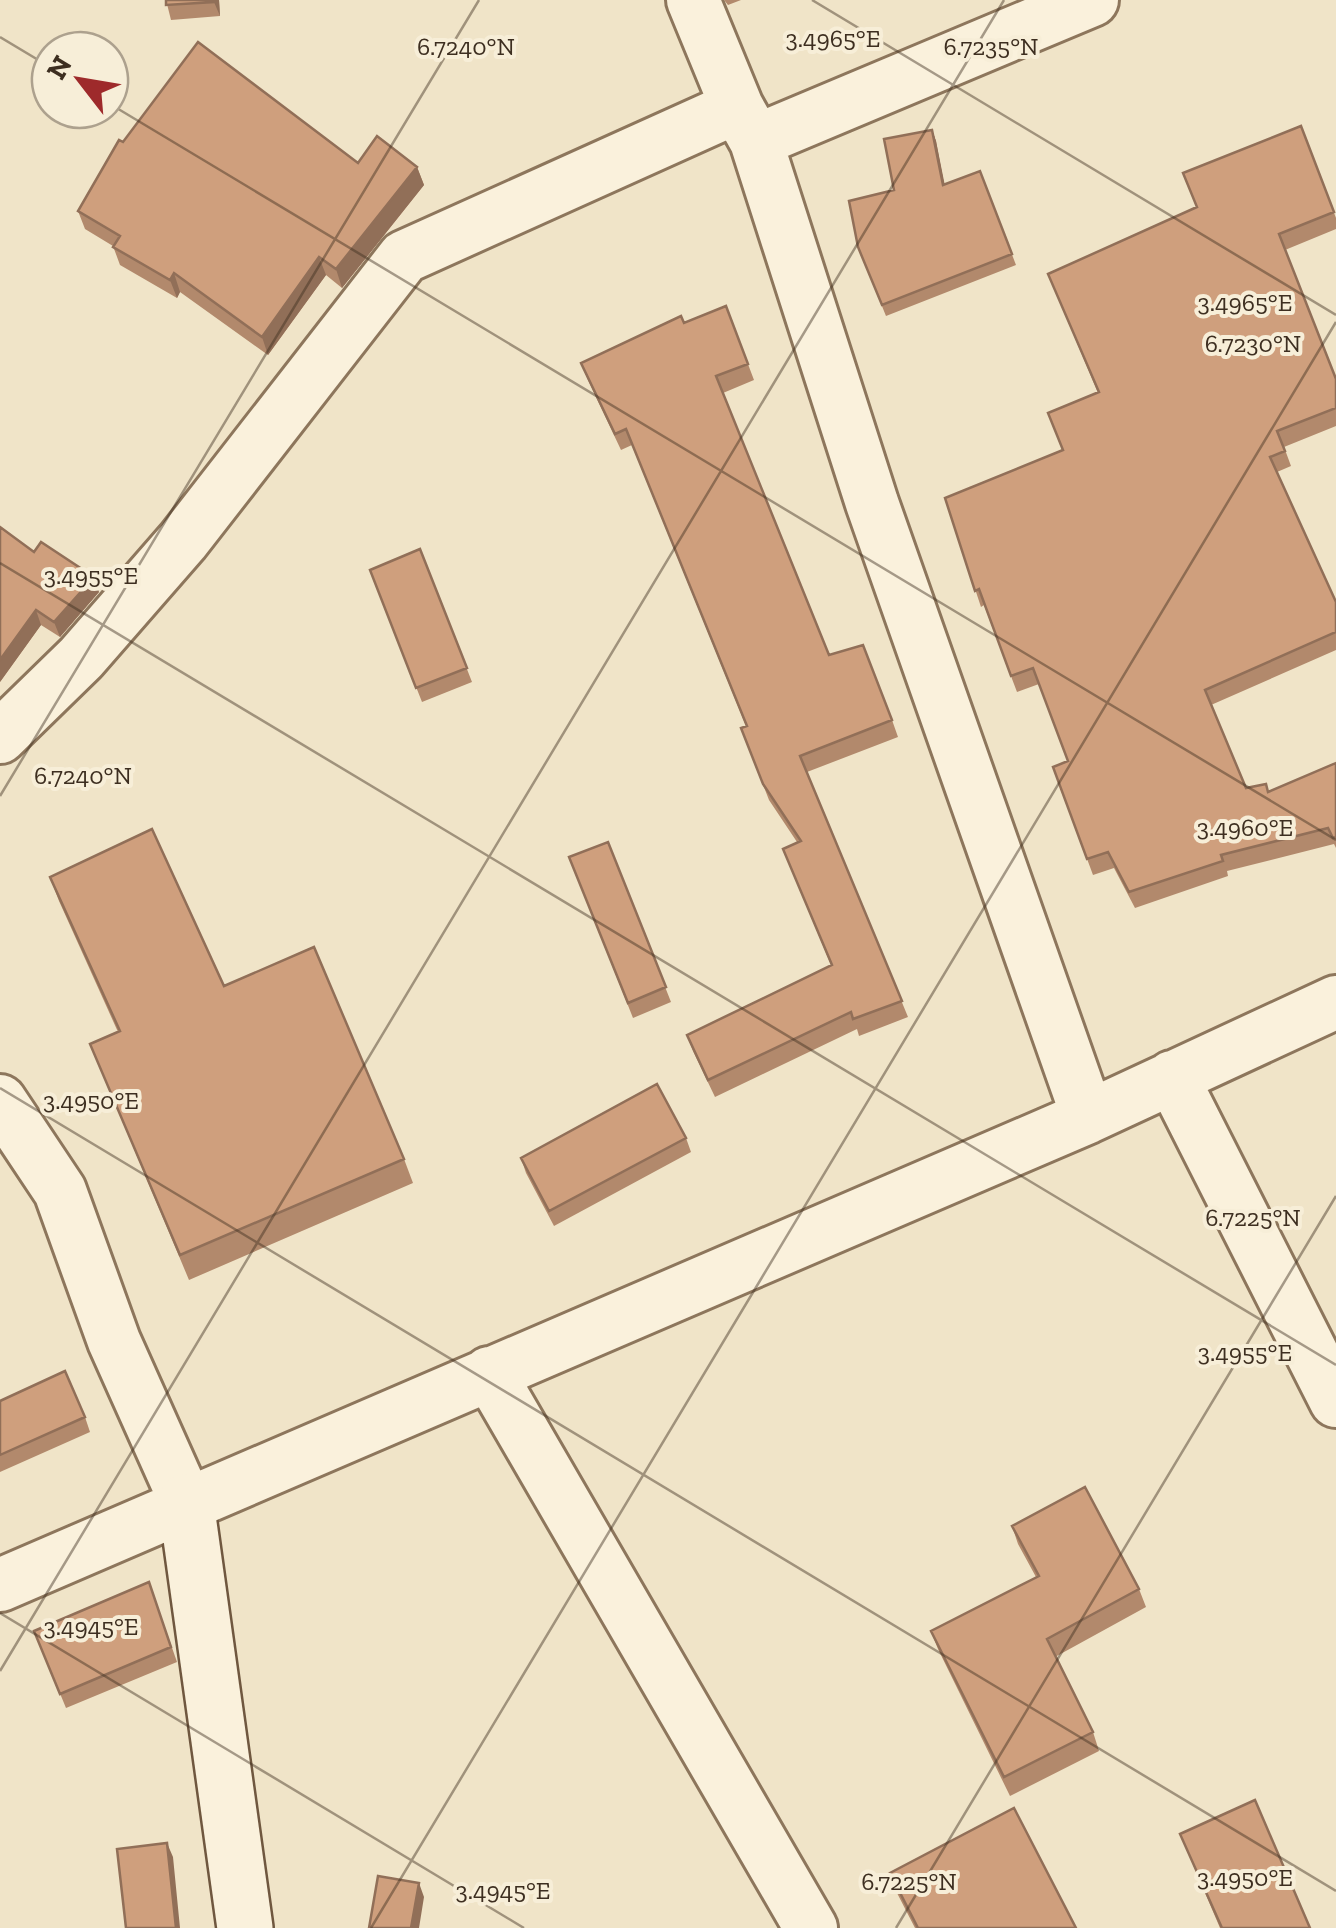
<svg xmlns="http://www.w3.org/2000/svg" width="1336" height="1928" font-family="'Zilla Slab',serif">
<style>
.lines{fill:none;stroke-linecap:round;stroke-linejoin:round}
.street-casing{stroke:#8d765c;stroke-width:58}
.secondary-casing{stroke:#6f573f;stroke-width:60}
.street{stroke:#faf1dc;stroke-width:52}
.secondary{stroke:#faf1dc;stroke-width:55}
.wall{fill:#b2896c}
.shaded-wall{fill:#916f58}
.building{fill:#cf9f7d;stroke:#916f58;stroke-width:2.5}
.ticks{fill:none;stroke:#3d2e20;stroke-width:2.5;stroke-opacity:0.45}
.ticks-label{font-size:25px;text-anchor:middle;fill:#3d2e20;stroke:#f7eed8;stroke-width:8;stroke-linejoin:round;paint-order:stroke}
</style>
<rect width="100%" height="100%" fill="#f0e4c8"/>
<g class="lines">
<!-- street casing -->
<g class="street-casing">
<path id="street" d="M693,0L737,107L756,141L872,503L1088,1117
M756,141L1092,0
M0,737L81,658L183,541L404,257L737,107
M1172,1077L1336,1401
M0,1101L60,1191L114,1341L186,1502
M489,1373L811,1928
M0,1585L1088,1117L1336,1002"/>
</g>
<!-- secondary casing -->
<g class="secondary-casing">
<path id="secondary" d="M186,1502L245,1928"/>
</g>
<!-- street -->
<use href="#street" class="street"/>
<!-- secondary -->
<use href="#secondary" class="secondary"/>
</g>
<!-- wall -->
<path class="wall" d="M166,0H219L220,16L171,20Z
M724,0H741L728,5Z
M1301,126L1336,218V229L1285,250L1336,379V426L1284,447L1291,466L1277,472L1336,602V650L1211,705L1246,788L1269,792L1336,763V848L1334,844L1227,871L1228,876L1135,908L1114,868L1093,875L1053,767L1068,761L1039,684L1017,692L984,605L981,607L945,498L1062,450L1098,393L1048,274L1196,207Z
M932,130L936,141L944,184L980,171L1016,265L886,316L858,247Z
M123,142L417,167L424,185L342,288L326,275L268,355L180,292L177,298L120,265L113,246L85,229L78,211Z
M726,306L754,380L723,393L829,655L892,720L898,737L807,772L908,1017L859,1036L857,1029L715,1097L693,1051L687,1035L831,965L783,849L797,842L769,800L741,728L746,726L632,445L621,450L588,380L581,363Z
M420,549L472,682L422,702L370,570Z
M34,552L99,592L60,637L41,625L0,682Z
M608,842L671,1002L633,1018L569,857Z
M50,877L224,986L404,1159L413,1183L189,1280L90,1044L118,1032L59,901Z
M686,1138L691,1152L554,1226L526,1173L521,1158Z
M0,1401L85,1417L90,1432L0,1472Z
M1012,1526L1139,1589L1146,1607L1055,1657L1093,1732L1099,1751L1010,1796L938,1649L931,1631L1036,1577L1018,1544Z
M149,1582L177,1662L66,1708L40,1645Z
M1180,1834L1310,1928H1220Z
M890,1873L1076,1928H915L897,1893Z"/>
<!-- shaded-wall -->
<path class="shaded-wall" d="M214,0H219L220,16L214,2Z
M932,130L936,141L947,196L943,185Z
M417,167L424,185L342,288L336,269Z
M319,257L326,275L268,355L262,337Z
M174,273L180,292L177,298L170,280Z
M94,577L99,592L60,637L54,622Z
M36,610L41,625L0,682V660Z
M167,1843L173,1857L180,1928H176Z
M419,1883L424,1897L419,1928H411Z"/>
<!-- building -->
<path class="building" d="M166,0H214V2L166,5Z
M198,42L358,163L377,136L417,167L336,269L319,257L262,337L174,273L170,280L113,247L120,236L78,211L119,140L123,142Z
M1301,126L1334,212L1279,234L1336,379V408L1277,431L1285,451L1270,457L1336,602V632L1205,690L1246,788L1266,784L1268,792L1336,763V837L1333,838L1328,828L1221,855L1223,861L1129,892L1108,852L1087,859L1053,767L1068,761L1033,668L1011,676L979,589L975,591L945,498L1063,450L1048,413L1099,392L1048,274L1197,207L1183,173Z
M932,130L943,185L980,171L1012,254L882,305L858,247L849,201L894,190L884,139Z
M726,306L748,364L716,376L829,655L863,645L892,720L800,756L902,1001L853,1019L851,1012L708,1080L687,1035L832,965L783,849L801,841L763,784L741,728L747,726L626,429L615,434L581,363L681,316L684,323Z
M0,527L34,552L41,542L94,577L54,622L36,610L0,660Z
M420,549L467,668L416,688L370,570Z
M152,829L224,986L314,947L404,1159L180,1255L90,1044L120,1031L50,877Z
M608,842L666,987L628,1003L569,857Z
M657,1084L686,1138L549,1211L521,1158Z
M65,1371L85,1417L0,1455V1401Z
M1085,1487L1139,1589L1047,1639L1093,1732L1004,1777L931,1631L1039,1576L1012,1526Z
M149,1582L171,1647L60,1694L34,1631Z
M1255,1800L1310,1928H1222L1180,1834Z
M1014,1808L1076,1928H918L890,1873Z
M167,1843L176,1928H126L117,1849Z
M378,1876L419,1883L411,1928H369Z"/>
<!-- ticks -->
<path class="ticks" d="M812,0L1336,315M0,37L50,67M110,104L1336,840M0,563L1336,1365M0,796L479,0M0,1088L1336,1891M0,1613L524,1928M0,1671L1004,0M371,1928L1336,322M896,1928L1336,1196"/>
<g class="ticks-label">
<text x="833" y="47">3.4965°E</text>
<text x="991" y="55">6.7235°N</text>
<text x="466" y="55">6.7240°N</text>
<text x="1245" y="311">3.4965°E</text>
<text x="1253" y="352">6.7230°N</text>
<text x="91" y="584">3.4955°E</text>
<text x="83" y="784">6.7240°N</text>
<text x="1245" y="836">3.4960°E</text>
<text x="91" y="1109">3.4950°E</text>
<text x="1253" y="1226">6.7225°N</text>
<text x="1245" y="1361">3.4955°E</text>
<text x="91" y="1635">3.4945°E</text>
<text x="1245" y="1886">3.4950°E</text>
<text x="909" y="1890">6.7225°N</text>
<text x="503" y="1899">3.4945°E</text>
</g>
<!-- north arrow -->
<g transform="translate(80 80) rotate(301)"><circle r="48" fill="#f7eed8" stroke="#ada18e" stroke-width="2.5"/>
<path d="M0-8L18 38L0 25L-18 38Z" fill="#9e2a2b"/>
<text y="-15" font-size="28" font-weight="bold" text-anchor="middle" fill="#3d2e20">N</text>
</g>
</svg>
